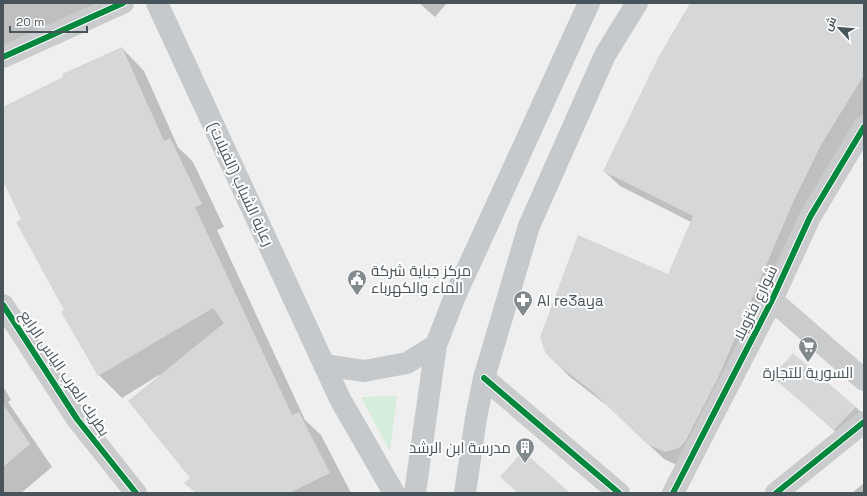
<svg xmlns="http://www.w3.org/2000/svg" width="867" height="496" font-family="'Space Grotesk',Cairo,sans-serif">
<style>
.green{fill:#d6ecdd}
.shadow{fill:#0003}
.building{fill:#d6d7d8}
.lines{fill:none;stroke-linecap:round;stroke-linejoin:round}
.minor{stroke:#cacbcd;stroke-width:22}
.major{stroke:#c6c9cb;stroke-width:22}
.cycleway-casing{stroke:#fff;stroke-width:8}
.cycleway{stroke:#00873e;stroke-width:6}
.labels{text-anchor:middle;dominant-baseline:central;stroke-width:4;stroke-linejoin:round;paint-order:stroke}
.street-label{font-size:15px;fill:#48535a;stroke:#fff}
.poi-label{font-size:15px;fill:#48535a;stroke:#fff;text-anchor:start}
</style>
<rect width="100%" height="100%" fill="#f0efef"/>
<!-- green -->
<path class="green" d="M397,396L390,452L361,397Z"/>
<!-- shadow -->
<path class="shadow" d="M3,3H105L3,59Z
M419,3H447L435,17Z
M691,3H864V113L836,161L681,467L664,459L609,407L570,377L554,361L669,275L691,222L620,186L604,171Z
M122,48L144,71L178,147L193,162L224,227L217,230L305,420L321,435L351,493H196L186,483L191,478L159,375L122,398L99,375L65,311L3,179V108Z
M774,377L856,407L864,416L846,441Z
M3,386L11,400L8,402L52,467L21,493H3Z
M864,483V493H852Z"/>
<!-- building -->
<path class="building" d="M690,3H864V75L821,145L794,200L718,378L685,442L679,448L665,452L647,444L593,392L554,362L545,352L540,337L578,235L668,274L693,216L603,171L658,58Z
M122,47L164,141L170,138L202,204L195,207L292,415L299,412L330,473L289,493H196L184,483L190,478L128,401L224,323L213,308L98,376L61,312L64,310L16,222L21,219L3,181V107L63,77L62,74Z
M793,353L856,407L834,430L772,377Z
M3,404L30,444L3,467Z
M523,451L570,493H518L500,477Z"/>
<g class="lines">
<!-- minor -->
<path class="minor" d="M3,57L123,3
M772,300L864,380
M3,305L77,419L136,493
M484,378L619,493
M673,493L772,300L810,217L864,127
M776,493L864,422"/>
<!-- major -->
<path class="major" d="M157,3L340,399L394,493
M324,365L364,371L407,363L436,345
M415,493L436,345L455,296L589,3
M465,493L476,418L484,378L529,226L605,55L637,3"/>
<!-- cycleway casing -->
<g class="cycleway-casing">
<path id="cycleway" d="M3,57L123,3
M3,305L77,419L136,493
M484,378L619,493
M673,493L772,300L810,217L864,127
M776,493L864,422"/>
</g>
<!-- cycleway -->
<use href="#cycleway" class="cycleway"/>
</g>
<!-- icons -->
<defs>
<g id="civic-pin" transform="scale(1)"><path d="M0 17L-7.5 6A9.5 9.5 0 1 1 7.5 6Z" fill="#838a8e" stroke="#fff"/><path d="M-.6-6.5H3V-4.5H.6V-3L4-1V1h2V6H-6V1h2V-1L-.6-3ZM-1.2 2.5V6h2.4V2.5Z" fill="#fff"/></g>
<g id="pharmacy-pin" transform="scale(1)"><path d="M0 17L-7.5 6A9.5 9.5 0 1 1 7.5 6Z" fill="#838a8e" stroke="#fff"/><path d="M-2-6h4v4h4v4h-4v4h-4v-4h-4v-4h4Z" fill="#fff"/></g>
<g id="supermarket-pin" transform="scale(1)"><path d="M0 17L-7.5 6A9.5 9.5 0 1 1 7.5 6Z" fill="#838a8e" stroke="#fff"/><path d="M-6-5.5h2.5l.6 2H6L4.5 2H-2.5L-4.4-4H-6ZM-1.5 3.2a1.3 1.3 0 1 0 .1 0ZM3 3.2a1.3 1.3 0 1 0 .1 0Z" fill="#fff"/></g>
<g id="building-pin" transform="scale(1)"><path d="M0 17L-7.5 6A9.5 9.5 0 1 1 7.5 6Z" fill="#838a8e" stroke="#fff"/><path d="M-4-6H4V6H1V3H-1V6H-4ZM-2.5-4.3h1.7v1.8h-1.7ZM.8-4.3h1.7v1.8H.8ZM-2.5-1h1.7V.8h-1.7ZM.8-1h1.7V.8H.8Z" fill="#fff"/></g>
</defs>
<g fill-rule="evenodd">
<use href="#civic-pin" x="357" y="279"/>
<use href="#pharmacy-pin" x="523" y="300"/>
<use href="#supermarket-pin" x="808" y="346"/>
<use href="#building-pin" x="525" y="447"/>
</g>
<g class="labels">
<!-- street labels -->
<g class="street-label">
<text transform="translate(241 184) rotate(65)">رعاية الشباب (الفيلات)</text>
<text transform="translate(755 303) rotate(-64)">شوارع فنزويلا</text>
<text transform="translate(65 373) rotate(56)">بطريك العرب الياس الرابع</text>
</g>
<!-- poi labels -->
<g class="poi-label">
<text x="371" y="270">مركز جباية شركة<tspan x="371" dy="17">الماء والكهرباء</tspan></text>
<text x="537" y="300">Al re3aya</text>
<text x="808" y="372" text-anchor="middle">السورية للتجارة</text>
<text x="511" y="447" text-anchor="end">مدرسة ابن الرشد</text>
</g>
</g>
<!-- border -->
<rect width="867" height="496" fill="none" stroke="#48535a" stroke-width="8"/>
<!-- north arrow -->
<g transform="translate(839 28) rotate(296)" stroke="#ffffff" stroke-width="3" paint-order="stroke">
<path d="M0-3L7 15L0 10L-7 15Z" fill="#48535a"/>
<text y="-6" font-size="11" font-weight="bold" text-anchor="middle" fill="#48535a">ش</text>
</g>
<!-- scale -->
<path d="M10 26v6h77v-6" fill="none" stroke="#48535a" stroke-width="2"/>
<text x="16" y="26" font-size="12" fill="#48535a" stroke="#ffffff" stroke-width="3" paint-order="stroke">20 m</text>
</svg>
